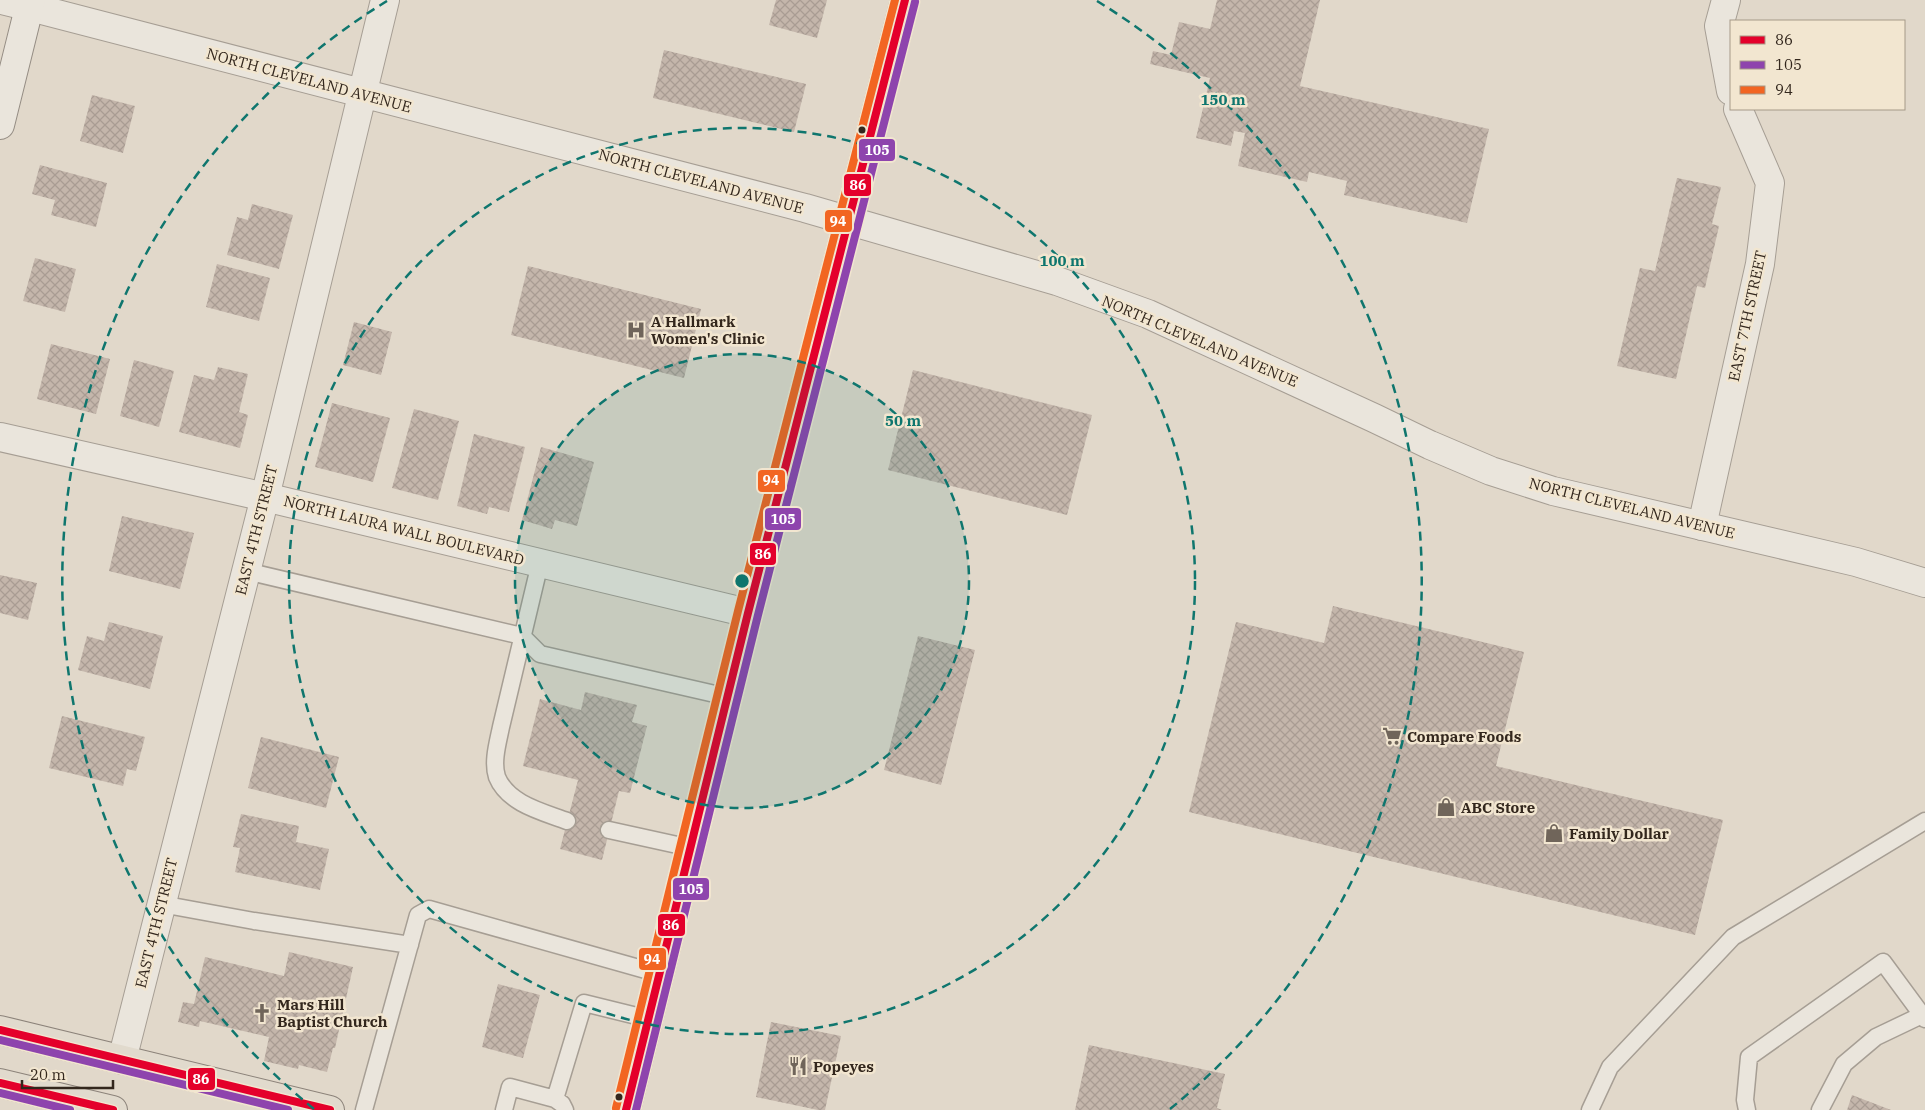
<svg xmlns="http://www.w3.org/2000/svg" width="1925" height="1110" font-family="'IBM Plex Serif',serif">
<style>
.building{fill:url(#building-cross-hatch)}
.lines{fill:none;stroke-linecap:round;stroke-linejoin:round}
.service-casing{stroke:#a69e94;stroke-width:19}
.minor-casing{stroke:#a69e94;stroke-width:30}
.tertiary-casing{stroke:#a69e94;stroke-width:30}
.secondary-casing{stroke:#958d84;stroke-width:30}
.primary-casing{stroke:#8c837a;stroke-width:30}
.service{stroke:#eae5dc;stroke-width:16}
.minor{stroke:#eae5dc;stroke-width:28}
.tertiary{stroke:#eae5dc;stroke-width:28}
.secondary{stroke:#eae5dc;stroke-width:28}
.primary{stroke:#e1dacd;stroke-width:28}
.bus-1-casing{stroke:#f2e6d0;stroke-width:11}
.bus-2-casing{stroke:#f2e6d0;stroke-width:11}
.bus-3-casing{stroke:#f2e6d0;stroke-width:11}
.bus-1{stroke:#e4002b;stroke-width:8}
.bus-2{stroke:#8e44ad;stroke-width:8}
.bus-3{stroke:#f26522;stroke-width:8}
.ring{fill:none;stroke:#0f766e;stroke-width:2.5;stroke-dasharray:9 6}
.bus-dot{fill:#33271d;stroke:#f2e6d0;stroke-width:2}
.labels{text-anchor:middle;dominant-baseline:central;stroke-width:5;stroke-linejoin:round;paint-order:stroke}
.street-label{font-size:15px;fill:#33271d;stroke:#f2e6d0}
.poi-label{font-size:15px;font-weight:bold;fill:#33271d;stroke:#f2e6d0;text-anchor:start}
.centre{fill:#0f766e;stroke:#f2e6d0;stroke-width:2.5}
.ring-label{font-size:15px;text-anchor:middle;font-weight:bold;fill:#0f766e;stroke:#f2e6d0;stroke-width:5;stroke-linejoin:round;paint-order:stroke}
.line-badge{stroke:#f2e6d0;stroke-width:2}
.badge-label{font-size:14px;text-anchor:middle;font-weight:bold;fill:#fff}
</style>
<defs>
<pattern id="building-cross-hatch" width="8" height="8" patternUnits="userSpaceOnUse" patternTransform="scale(1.25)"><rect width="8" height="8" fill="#c4b6ab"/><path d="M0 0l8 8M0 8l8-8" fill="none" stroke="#a99c93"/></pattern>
</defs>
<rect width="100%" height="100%" fill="#e1d8ca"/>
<!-- building -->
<path class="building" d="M776,0H827L817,38L769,25Z
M1217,0H1320L1300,86L1489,129L1467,223L1344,195L1347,181L1309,172L1307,182L1238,166L1245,133L1234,131L1231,146L1196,138L1210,78L1150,64L1153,51L1171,55L1179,22L1210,29Z
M664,50L806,84L794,132L653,98Z
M92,95L135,106L123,153L80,141Z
M40,165L107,183L96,227L51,215L55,200L32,194Z
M1677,178L1721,187L1712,224L1719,226L1705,288L1697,286L1676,379L1617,366L1640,268L1655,271Z
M252,204L293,215L279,269L227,255L237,217L248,220Z
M35,258L76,269L65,312L23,301Z
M217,264L270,278L259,321L206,307Z
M528,266L701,309L684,378L511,335Z
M354,322L392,332L381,375L343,365Z
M51,344L110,359L96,414L37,399Z
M134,360L174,371L159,427L120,416Z
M218,367L248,374L239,412L248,415L240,448L179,432L194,375L214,380Z
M913,370L1092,415L1067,515L888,470Z
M332,403L390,418L373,482L315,467Z
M414,409L459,421L438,500L392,488Z
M474,434L525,447L509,512L489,507L487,514L457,506Z
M541,447L594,462L577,526L555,520L552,529L522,520Z
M122,516L194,533L180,589L109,571Z
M0,575L37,583L28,620L0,613Z
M1333,606L1524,652L1496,766L1723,820L1695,935L1189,812L1236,622L1324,643Z
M109,622L163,636L150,689L78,670L87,636L104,641Z
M918,636L975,650L941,785L884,770Z
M585,692L637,705L632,722L647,726L630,793L619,791L602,860L560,849L578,780L523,766L540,699L581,710Z
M62,716L145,737L136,771L127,769L123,786L49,768Z
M261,737L339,757L326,808L248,788Z
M241,814L299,826L296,842L329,849L320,890L235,872L240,848L233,847Z
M289,952L353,967L335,1048H333L327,1072L299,1065L298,1069L264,1061L269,1037L200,1021L199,1027L178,1022L183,1002L194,1004L205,957L284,976Z
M498,984L540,995L523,1058L482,1047Z
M771,1022L841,1036L825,1110H818L756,1097Z
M1089,1045L1225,1074L1217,1108L1222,1110H1075Z
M1852,1095L1891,1110H1847Z"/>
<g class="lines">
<!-- service casing -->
<g class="service-casing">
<path id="service" d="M540,563L501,727C498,742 492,762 497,777C508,804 543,812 567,821
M246,571L522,636L540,654L728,697
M609,830L691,848
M161,904L254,921L410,945
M555,1099L562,1104L565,1110
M364,1110L418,915L429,909L660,974
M504,1110L510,1087L555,1099L584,1003L649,1019
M1590,1110L1610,1067L1733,937L1925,821
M1747,1110L1745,1100L1749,1057L1883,962L1925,1019
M1820,1110L1844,1064L1876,1037L1922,1015"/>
</g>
<!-- minor casing -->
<g class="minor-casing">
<path id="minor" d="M2,0L30,7
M1726,0L1719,26L1731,91
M0,437L265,497L748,613
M1702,526L1760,264L1770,183L1738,109"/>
</g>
<!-- tertiary casing -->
<g class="tertiary-casing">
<path id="tertiary" d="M30,7L805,208L1057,281L1148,314L1374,418L1430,445L1491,471L1553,491L1856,562L1925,583
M122,1060L265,497L385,0"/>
</g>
<!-- secondary casing -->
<g class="secondary-casing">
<path id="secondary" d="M0,125L31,0
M626,1110L748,613L905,0"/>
</g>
<!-- primary casing -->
<g class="primary-casing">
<path id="primary" d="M0,1030L330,1110
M0,1083L113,1110"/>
</g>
<!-- service -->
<use href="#service" class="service"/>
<!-- minor -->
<use href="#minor" class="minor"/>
<!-- tertiary -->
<use href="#tertiary" class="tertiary"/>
<!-- secondary -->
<use href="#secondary" class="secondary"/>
<!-- primary -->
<use href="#primary" class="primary"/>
<!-- bus-1 casing -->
<g class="bus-1-casing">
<path id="bus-1" d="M0,1030L330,1110
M0,1083L113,1110
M626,1110L748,613L905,0"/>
</g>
<!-- bus-2 casing -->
<g class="bus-2-casing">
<path id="bus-2" d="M0,1040L288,1110
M0,1093L70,1110
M636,1110L758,615L915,2"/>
</g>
<!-- bus-3 casing -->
<g class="bus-3-casing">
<path id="bus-3" d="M616,1108L738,611L895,0"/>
</g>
<!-- bus-1 -->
<use href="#bus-1" class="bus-1"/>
<!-- bus-2 -->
<use href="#bus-2" class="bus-2"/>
<!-- bus-3 -->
<use href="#bus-3" class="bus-3"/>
</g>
<!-- distance rings -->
<circle cx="742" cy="581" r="227" fill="#0f766e" fill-opacity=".12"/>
<g class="ring">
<circle cx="742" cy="581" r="227"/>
<circle cx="742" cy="581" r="453"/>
<path d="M314 1109A680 680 0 0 1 387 1M1097 1A680 680 0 0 1 1170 1109"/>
</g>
<!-- icons -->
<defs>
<g id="hospital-bare" transform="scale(1.5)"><path d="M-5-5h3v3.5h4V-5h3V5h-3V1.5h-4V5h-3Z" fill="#70655a" stroke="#f2e6d0" stroke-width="2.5" paint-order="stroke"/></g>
<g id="supermarket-bare" transform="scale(1.5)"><path d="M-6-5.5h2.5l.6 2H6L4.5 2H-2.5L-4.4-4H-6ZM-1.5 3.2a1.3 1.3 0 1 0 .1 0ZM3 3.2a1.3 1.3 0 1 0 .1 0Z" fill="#70655a" stroke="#f2e6d0" stroke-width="2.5" paint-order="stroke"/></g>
<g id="shop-bare" transform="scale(1.5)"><path d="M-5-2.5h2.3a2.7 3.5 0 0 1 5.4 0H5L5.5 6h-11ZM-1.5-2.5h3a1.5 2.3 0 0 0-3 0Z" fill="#70655a" stroke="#f2e6d0" stroke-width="2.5" paint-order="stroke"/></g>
<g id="church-bare" transform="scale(1.5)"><path d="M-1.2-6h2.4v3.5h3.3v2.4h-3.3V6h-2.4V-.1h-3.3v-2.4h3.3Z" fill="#70655a" stroke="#f2e6d0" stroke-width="2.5" paint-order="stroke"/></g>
<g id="restaurant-bare" transform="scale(1.5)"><path d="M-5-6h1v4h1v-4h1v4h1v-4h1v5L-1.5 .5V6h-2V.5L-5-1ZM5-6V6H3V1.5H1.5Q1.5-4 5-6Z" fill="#70655a" stroke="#f2e6d0" stroke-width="2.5" paint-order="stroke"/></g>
</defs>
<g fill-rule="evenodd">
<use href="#hospital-bare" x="636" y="330"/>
<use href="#supermarket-bare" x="1392" y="736"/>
<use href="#shop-bare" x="1446" y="807"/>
<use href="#shop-bare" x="1554" y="833"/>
<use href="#church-bare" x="262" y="1013"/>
<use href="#restaurant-bare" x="798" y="1066"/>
</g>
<!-- markers -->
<g class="bus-dot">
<circle cx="862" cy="130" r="4.5"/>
<circle cx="619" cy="1097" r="4.5"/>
</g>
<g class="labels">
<!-- street labels -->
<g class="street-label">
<text transform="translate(309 80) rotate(15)">NORTH CLEVELAND AVENUE</text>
<text transform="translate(701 181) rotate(15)">NORTH CLEVELAND AVENUE</text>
<text transform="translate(1747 316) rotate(-78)">EAST 7TH STREET</text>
<text transform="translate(1200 341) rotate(23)">NORTH CLEVELAND AVENUE</text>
<text transform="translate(1632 508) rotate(14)">NORTH CLEVELAND AVENUE</text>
<text transform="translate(256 530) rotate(-76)">EAST 4TH STREET</text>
<text transform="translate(404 530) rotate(14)">NORTH LAURA WALL BOULEVARD</text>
<text transform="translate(156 923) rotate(-76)">EAST 4TH STREET</text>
</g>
<!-- poi labels -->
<g class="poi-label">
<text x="651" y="321">A Hallmark<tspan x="651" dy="17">Women's Clinic</tspan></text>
<text x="1407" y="736">Compare Foods</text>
<text x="1461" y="807">ABC Store</text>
<text x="1569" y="833">Family Dollar</text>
<text x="277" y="1004">Mars Hill<tspan x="277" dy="17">Baptist Church</tspan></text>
<text x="813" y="1066">Popeyes</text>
</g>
</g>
<circle cx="742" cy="581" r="8" class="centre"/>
<g class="ring-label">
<text x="1223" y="105">150 m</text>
<text x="1062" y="266">100 m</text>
<text x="903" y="426">50 m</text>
</g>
<g class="line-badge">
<rect x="858" y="138" width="38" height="24" rx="5" fill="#8e44ad"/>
<rect x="843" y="173" width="29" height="24" rx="5" fill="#e4002b"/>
<rect x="824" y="209" width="29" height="24" rx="5" fill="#f26522"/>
<rect x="757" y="469" width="29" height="24" rx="5" fill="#f26522"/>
<rect x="764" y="507" width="38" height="24" rx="5" fill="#8e44ad"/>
<rect x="749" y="542" width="28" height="24" rx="5" fill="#e4002b"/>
<rect x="672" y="877" width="38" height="24" rx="5" fill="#8e44ad"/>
<rect x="657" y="913" width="29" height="24" rx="5" fill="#e4002b"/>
<rect x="638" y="947" width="29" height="24" rx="5" fill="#f26522"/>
<rect x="187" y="1067" width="29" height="24" rx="5" fill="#e4002b"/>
</g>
<g class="badge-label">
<text x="877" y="155">105</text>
<text x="858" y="190">86</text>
<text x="838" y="226">94</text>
<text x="771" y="485">94</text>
<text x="783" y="524">105</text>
<text x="763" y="559">86</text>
<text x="691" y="894">105</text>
<text x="671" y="930">86</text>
<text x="652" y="964">94</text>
<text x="201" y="1084">86</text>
</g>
<!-- legend -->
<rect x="1730" y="20" width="175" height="90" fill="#f2e6d0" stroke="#a69a88"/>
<rect x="1740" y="36" width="25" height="8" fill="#e4002b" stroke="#a69a88"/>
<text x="1775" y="45" font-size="15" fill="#33271d">86</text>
<rect x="1740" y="61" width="25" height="8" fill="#8e44ad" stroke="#a69a88"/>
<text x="1775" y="70" font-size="15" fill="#33271d">105</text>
<rect x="1740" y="86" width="25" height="8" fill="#f26522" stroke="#a69a88"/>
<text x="1775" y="95" font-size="15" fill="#33271d">94</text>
<!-- scale -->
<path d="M22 1080v8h91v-8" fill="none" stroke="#33271d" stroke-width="2.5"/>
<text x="30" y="1080" font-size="15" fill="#33271d" stroke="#f2e6d0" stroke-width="4" paint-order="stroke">20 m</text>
</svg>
